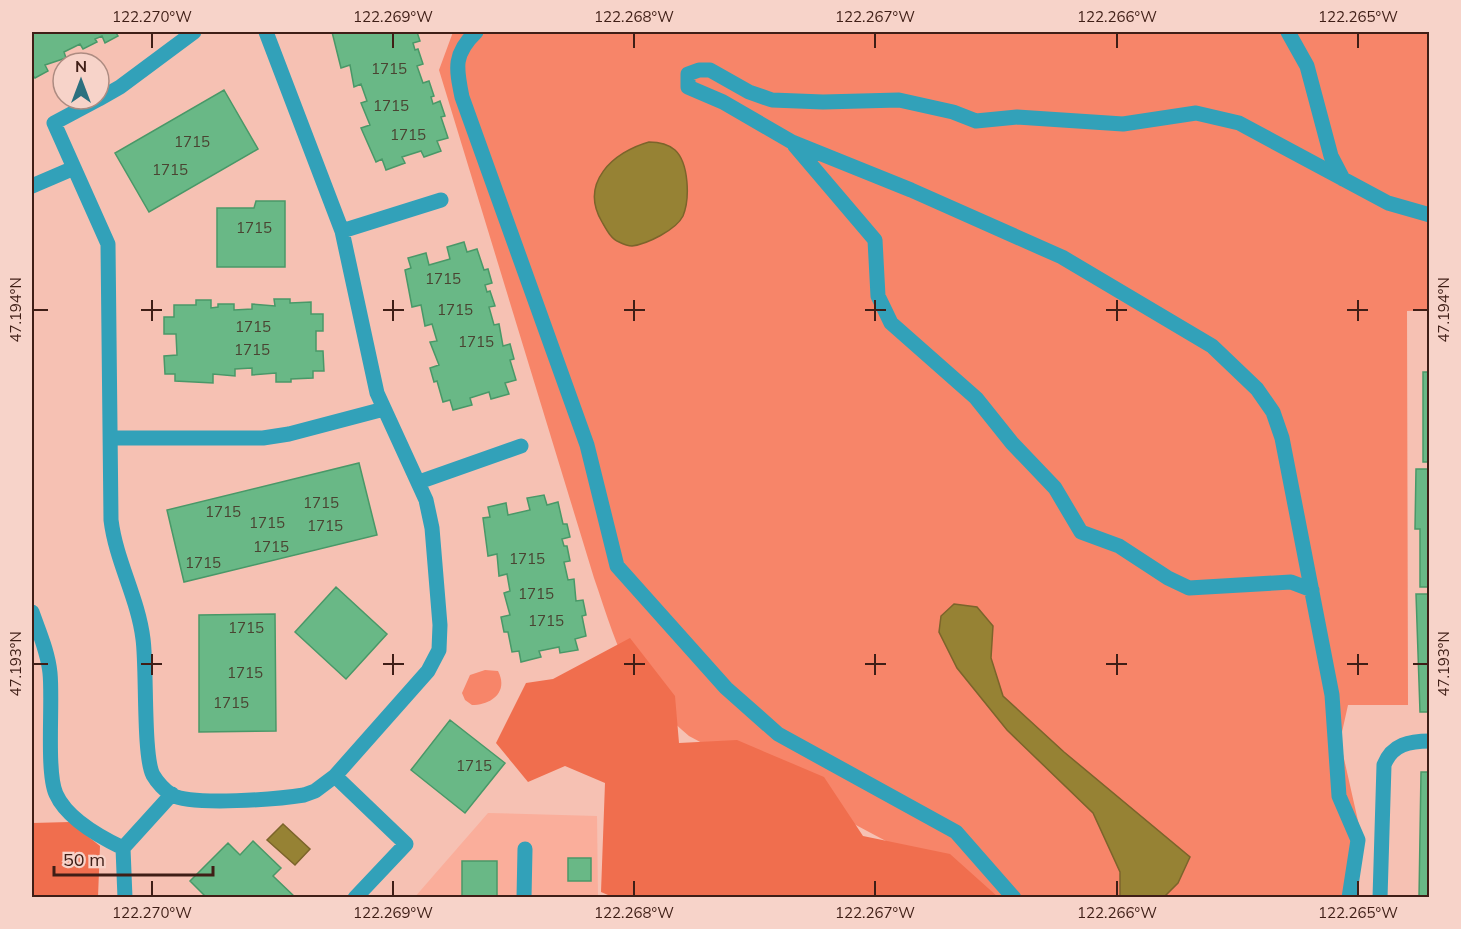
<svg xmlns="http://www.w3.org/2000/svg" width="1461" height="929" font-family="Mulish,sans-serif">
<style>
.built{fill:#faae9b}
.green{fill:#f78569}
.forest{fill:#f06e4e}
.water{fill:#968234;stroke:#7c642b;stroke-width:1.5}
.building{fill:#69b886;stroke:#499868;stroke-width:1.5}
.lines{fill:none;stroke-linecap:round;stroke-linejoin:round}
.minor{stroke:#32a1b9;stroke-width:15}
.ticks{fill:none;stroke:#3f1e16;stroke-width:2}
.labels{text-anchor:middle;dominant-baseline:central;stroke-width:4.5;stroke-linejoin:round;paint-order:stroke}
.number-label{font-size:15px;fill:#4a4432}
.neatline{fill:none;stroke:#3f1e16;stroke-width:2}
.ticks-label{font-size:15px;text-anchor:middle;fill:#3f1e16}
</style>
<rect width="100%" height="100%" fill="#f6c1b3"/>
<!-- built -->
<path class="built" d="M488,813L597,816L598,897L414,898Z"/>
<!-- green -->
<path class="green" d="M453,32H1429V310L1407,311L1408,705H1348L1340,741L1363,843L1354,897H991L689,736C670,719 650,703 636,682C617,652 606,612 594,578L439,70Z
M485,670L498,671C509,692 491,705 472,705L465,700L462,693L470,675Z"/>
<!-- forest -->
<path class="forest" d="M630,638L675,696L679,743L737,740L824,777L863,836L950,854L998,897L615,898L601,892L605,783L565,766L528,782L496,743L526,683L553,679Z
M70,822L100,846L98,897H32V823Z"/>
<!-- water -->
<path class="water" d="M649,142C658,142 668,144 675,150C689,163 690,199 683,216C676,230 647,244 632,246C628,246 623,244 619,242C611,239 606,229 602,222C579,183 613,152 649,142Z
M954,604L977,607L993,626L991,658L1003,696L1064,752L1190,857L1178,883L1164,897H1120V872L1093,813L1007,730L957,668L939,632L941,616Z
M283,824L310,849L295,865L267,840Z"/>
<!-- building -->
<path class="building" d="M32,32H119L116,33L118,36L105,43L102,36L95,39L97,42L83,49L80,44L64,52L66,58L45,65L48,71L35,78L32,75Z
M332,32H417L420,41L413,43L415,50L418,49L423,64L417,66L423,83L429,81L434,96L431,97L433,104L440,101L445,116L441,117L448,138L437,141L441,151L424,157L421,151L402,157L405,163L386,170L382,159L376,162L361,128L370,125L361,103L367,101L361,84L354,87L350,65L341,68Z
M224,90L258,149L149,212L115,153Z
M256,201H285V267H217V208H254Z
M464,242L467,252L477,249L484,270L488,269L492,283L485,285L487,292L490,291L495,306L489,307L494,325L499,324L503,346L510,344L514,359L510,360L516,380L505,383L509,394L491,399L489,392L470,398L472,405L453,410L450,400L443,402L437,381L434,382L430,368L439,365L430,342L437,341L432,324L425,326L421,305L412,307L405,270L411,268L408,258L426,253L429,265L450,259L447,247Z
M274,299H290V303L311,302V314H323V331H316V351H323L324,371H313V378L291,379V382H276V373L252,375V368L235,369V376L213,374V383L175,381V374H165L164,356L177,355L176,334H164V317H174V305H196V300H211V308L218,307V304H234V310L252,309V304L275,306Z
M1423,372H1430V462H1423Z
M359,463L377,535L184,582L167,510Z
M1416,469H1430V587H1420V529H1415Z
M544,495L547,505L558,502L563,524H567L570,537L562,539L564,546H567L570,561L564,562L568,580L574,579L576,601L583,600L586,615L582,616L586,636L575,639L578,650L560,653L559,647L539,651L541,657L521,662L519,651L512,652L508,632H504L501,617L510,615L504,593L510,591L507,574L499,576L497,554L488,556L483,518L490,517L488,507L506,503L508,515L530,510L527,498Z
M336,587L387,634L346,679L295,632Z
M1416,594H1430V712H1420Z
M275,614L276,731L199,732V615Z
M450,720L505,763L465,813L411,770Z
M1421,772H1430V898H1419Z
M253,841L281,868L273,876L296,898H207L190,881L228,843L240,855Z
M568,858H591V881H568Z
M462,861H497V898H462Z"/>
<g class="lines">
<!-- minor -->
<path class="minor" d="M476,32C453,54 456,68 462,97L587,445L617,566L726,688L778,734L956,832L1014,898
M1288,32L1307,66L1331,156L1343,179
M99,99L54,123L108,244L111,520C116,561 138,598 143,639C147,668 143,756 153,775C157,782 165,791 172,795C192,806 280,799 304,795L315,791L335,776L428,671L439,650L440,625L432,528L426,500L377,393L342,231L266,32
M99,99L120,87L194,32
M795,146L875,240L878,296L891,323L976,398L1012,443L1055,488L1081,532L1119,546L1168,578L1189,588L1291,582L1312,590
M32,186L74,168
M342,231L441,200
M110,438H263L289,434L384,409
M419,482L521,446
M32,612C39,632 48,652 50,673C53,702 46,772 56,794C67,819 100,837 123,848
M335,776L406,844L355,898
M125,898L123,848L172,794
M524,898L525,849
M1349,898L1358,840L1339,796L1332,695L1282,438L1273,412L1257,389L1212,346L1062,257L911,190L792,142L723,102L688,87V74L699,70H710L749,92L772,100L823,102L899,100L953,112L976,121L1017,117L1123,124L1196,113L1239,123L1388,203L1430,215
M1380,898L1384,765C1392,744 1410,741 1430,741"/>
</g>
<!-- ticks -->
<path class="ticks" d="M152,33V48M393,33V48M634,33V48M875,33V48M1117,33V48M1358,33V48M152,300V321M393,300V321M634,300V321M875,300V321M1117,300V321M1358,300V321M33,310H48M141,310H162M383,310H404M624,310H645M865,310H886M1106,310H1127M1347,310H1368M1413,310H1428M152,654V675M393,654V675M634,654V675M875,654V675M1117,654V675M1358,654V675M33,664H48M141,664H162M383,664H404M624,664H645M865,664H886M1106,664H1127M1347,664H1368M1413,664H1428M152,881V896M393,881V896M634,881V896M875,881V896M1117,881V896M1358,881V896"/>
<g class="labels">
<!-- number labels -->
<g class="number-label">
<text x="389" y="68">1715</text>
<text x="391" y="105">1715</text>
<text x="408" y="134">1715</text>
<text x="192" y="141">1715</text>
<text x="170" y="169">1715</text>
<text x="254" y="227">1715</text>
<text x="443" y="278">1715</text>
<text x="455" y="309">1715</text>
<text x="253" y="326">1715</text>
<text x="476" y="341">1715</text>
<text x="252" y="349">1715</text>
<text x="321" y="502">1715</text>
<text x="223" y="511">1715</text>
<text x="267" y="522">1715</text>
<text x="325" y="525">1715</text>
<text x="271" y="546">1715</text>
<text x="527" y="558">1715</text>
<text x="203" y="562">1715</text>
<text x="536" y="593">1715</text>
<text x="546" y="620">1715</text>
<text x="246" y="627">1715</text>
<text x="245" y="672">1715</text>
<text x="231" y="702">1715</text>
<text x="474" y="765">1715</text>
</g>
</g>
<!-- border -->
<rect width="1461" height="929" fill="none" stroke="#f7d3c9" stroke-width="66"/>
<!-- north arrow -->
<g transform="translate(81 81)"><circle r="28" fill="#f7d3c9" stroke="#ad8b81" stroke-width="1.5"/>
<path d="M0-4.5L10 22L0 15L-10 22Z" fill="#2b707f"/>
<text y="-9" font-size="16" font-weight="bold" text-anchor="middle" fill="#3f1e16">N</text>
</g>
<!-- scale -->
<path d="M54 866v9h159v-9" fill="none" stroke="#3f1e16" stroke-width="3"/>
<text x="63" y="866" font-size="18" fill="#3f1e16" stroke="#f7d3c9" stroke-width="4.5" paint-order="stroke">50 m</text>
<rect x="33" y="33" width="1395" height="863" class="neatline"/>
<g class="ticks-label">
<text x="152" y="22">122.270°W</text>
<text x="393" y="22">122.269°W</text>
<text x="634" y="22">122.268°W</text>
<text x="875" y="22">122.267°W</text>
<text x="1117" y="22">122.266°W</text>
<text x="1358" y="22">122.265°W</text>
<text transform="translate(16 310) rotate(-90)" y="5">47.194°N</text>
<text transform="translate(1444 310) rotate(-90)" y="5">47.194°N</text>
<text transform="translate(16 664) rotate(-90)" y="5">47.193°N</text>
<text transform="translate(1444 664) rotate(-90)" y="5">47.193°N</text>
<text x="152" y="918">122.270°W</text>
<text x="393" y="918">122.269°W</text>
<text x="634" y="918">122.268°W</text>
<text x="875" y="918">122.267°W</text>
<text x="1117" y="918">122.266°W</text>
<text x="1358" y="918">122.265°W</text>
</g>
</svg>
